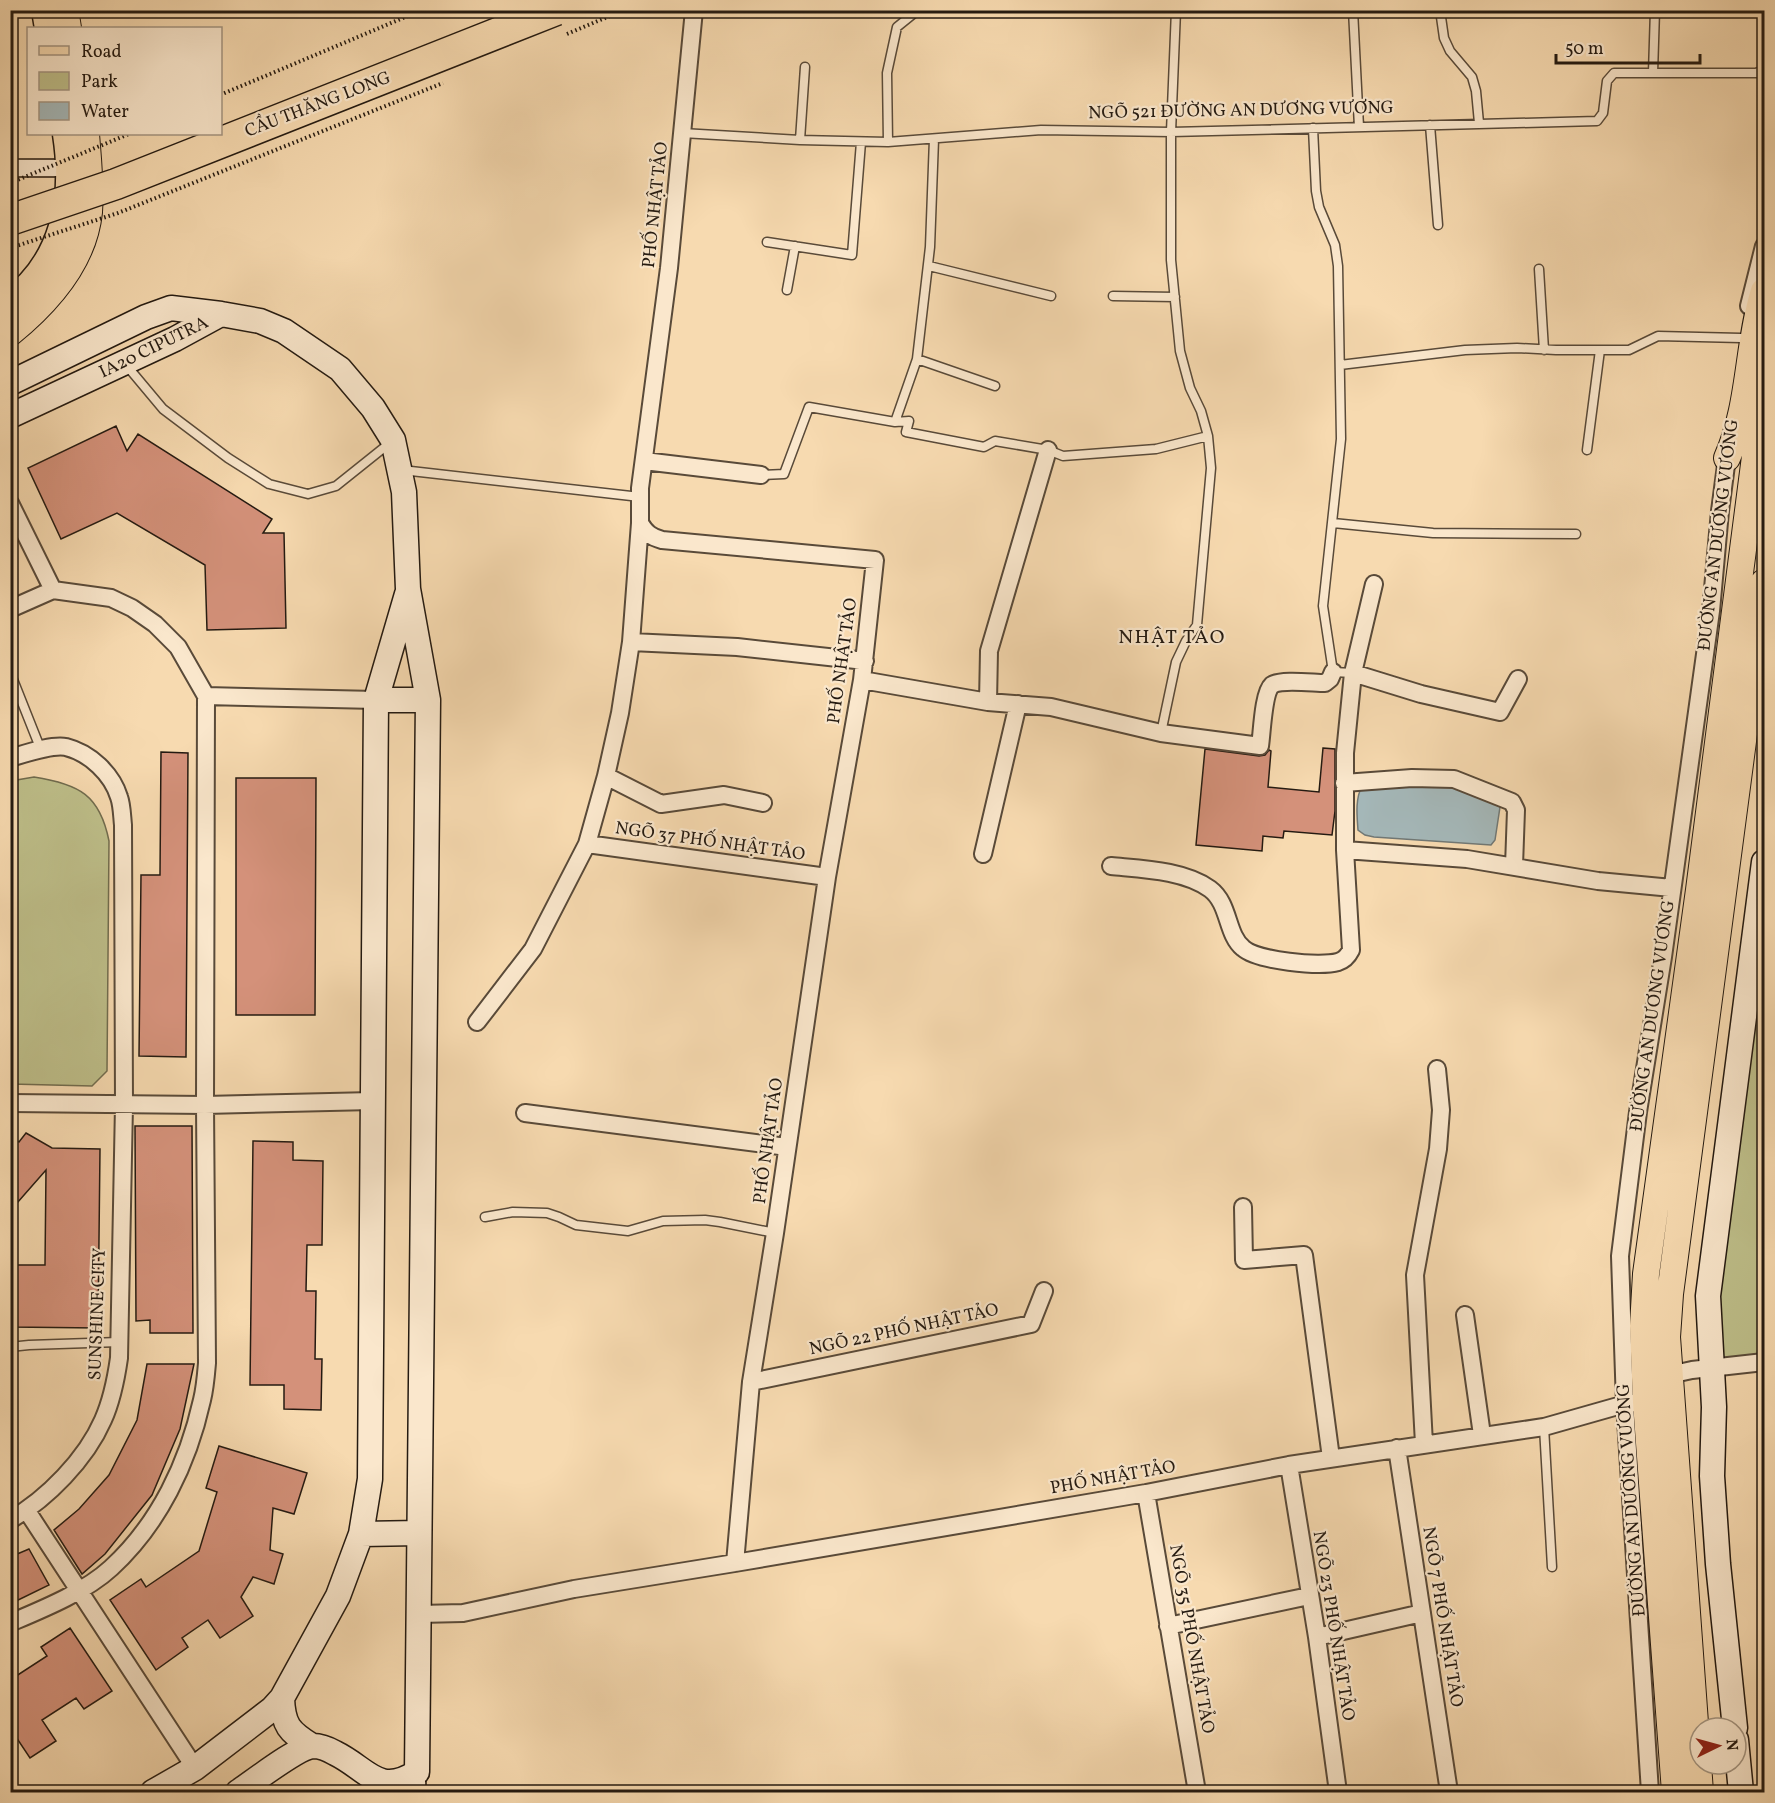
<svg xmlns="http://www.w3.org/2000/svg" width="1775" height="1803" font-family="Vollkorn,serif">
<style>
.green{fill:#bebf8a;stroke:#716c4e;stroke-width:1.5}
.water{fill:#a4b7b8;stroke:#717875;stroke-width:1.5}
.building{fill:#d4917a;stroke:#241a11;stroke-width:1.5}
.lines{fill:none;stroke-linecap:round;stroke-linejoin:round}
.lane-casing{stroke:#594a39;stroke-width:11}
.street-casing{stroke:#594a39;stroke-width:20}
.secondary-casing{stroke:#241a11;stroke-width:27}
.primary-casing{stroke:#241a11;stroke-width:28}
.highway-casing{stroke:#241a11;stroke-width:33}
.path{stroke:#241a11;stroke-width:4;stroke-dasharray:1.5 3;stroke-linecap:butt}
.lane{stroke:#fae7cc;stroke-width:8}
.street{stroke:#fae7cc;stroke-width:16}
.secondary{stroke:#fae7cc;stroke-width:24}
.primary{stroke:#f7dab0;stroke-width:26}
.highway{stroke:#f7dab0;stroke-width:30}
.highway-bridge-casing{stroke:#241a11;stroke-width:33;stroke-linecap:butt}
.path-bridge{stroke:#241a11;stroke-width:4;stroke-dasharray:1.5 3;stroke-linecap:butt}
.highway-bridge{stroke:#f7dab0;stroke-width:30}
.labels{text-anchor:middle;dominant-baseline:central;stroke-width:4.5;stroke-linejoin:round;paint-order:stroke}
.street-label{font-size:18px;fill:#241a11;stroke:#fae7cc}
.neighbourhood-label{font-size:20px;letter-spacing:1.5px;fill:#241a11;stroke:#fae7cc}
</style>
<rect width="100%" height="100%" fill="#f7dab0"/>
<filter id="stains"><feTurbulence type="fractalNoise" baseFrequency=".00333" numOctaves="4"/><feColorMatrix values="0 0 0 0 .2 0 0 0 0 .09 0 0 0 0 .02 0 0 0 .5 -.17"/></filter>
<radialGradient id="worn" r=".72"><stop offset=".6" stop-color="#630" stop-opacity="0"/><stop offset="1" stop-color="#630" stop-opacity=".3"/></radialGradient>
<!-- green -->
<path class="green" d="M34,777C79,784 100,795 109,841L107,1071L92,1086L11,1084V781Z
M1764,866V1362L1712,1368Z"/>
<!-- water -->
<path class="water" d="M1362,786C1402,786 1469,778 1500,807L1495,840L1491,845L1374,837L1365,835L1358,830C1357,816 1355,799 1362,786Z"/>
<!-- building -->
<path class="building" d="M116,426L127,451L138,434L272,519L263,533H284L286,628L207,630L205,565L117,513L61,539L28,468Z
M1323,748L1335,749V811L1332,835L1284,831L1283,838L1263,836L1262,851L1196,845L1205,749L1259,756L1265,755L1269,750L1271,751L1268,787L1319,792Z
M161,752L188,753L186,1057L139,1056L141,875H160Z
M236,778H316L315,1015H236Z
M135,1126H192L193,1333H150V1320L136,1321Z
M26,1133L52,1148L100,1149L98,1328L10,1327V1265H45L46,1170L10,1211V1135L19,1142Z
M253,1141L293,1142V1160L323,1161L322,1245H307L306,1291H316L315,1359H322L321,1410L284,1409V1385H250Z
M147,1364H194L180,1429L152,1495L105,1554L82,1574L54,1530L79,1509L109,1475L137,1420Z
M219,1446L307,1473L294,1514L273,1508L270,1550L283,1554L274,1584L253,1577L241,1597L253,1616L220,1638L208,1620L182,1638L188,1647L156,1670L110,1600L141,1579L146,1587L199,1551L217,1492L206,1488Z
M29,1549L49,1585L10,1604V1557Z
M70,1628L112,1691L84,1709L76,1698L42,1720L56,1741L30,1758L10,1728V1680L47,1656L41,1647Z"/>
<g class="lines">
<!-- lane casing -->
<g class="lane-casing">
<path id="lane" d="M936,10H1029
M1353,10L1359,127
M1440,10L1444,38L1450,51L1472,77L1476,91L1479,123
M1653,73L1655,10
M1430,125L1438,225
M1313,128L1316,191L1319,207L1335,245L1338,266L1341,439L1323,606L1333,672L1353,673
M682,133L800,140L888,142L1041,130L1171,132L1597,121L1603,113L1607,81L1614,73H1756L1764,70
M800,140L805,67
M888,142L887,73L897,27L918,10
M767,242L852,255L861,142
M929,266L1051,296
M1539,269L1544,350
M787,290L795,246
M1113,296L1175,297
M917,359L995,386
M1340,365L1465,350L1517,348L1556,350H1629L1658,336L1741,338
M127,366L163,409L228,458L269,484L308,494L336,486L391,442
M895,422L917,359L930,247L934,139
M1587,450L1600,350
M402,470L640,497
M761,475L784,474L809,407L895,422L909,421L906,432L984,447L995,441L1048,450L1063,456L1156,449L1208,436
M1333,523L1433,533L1576,534
M10,672L41,750
M1161,733L1176,662L1186,641L1197,625L1211,468L1208,436L1201,411L1190,388L1180,351L1171,260V132L1176,10
M485,1217L513,1212L547,1213L559,1217L576,1225L628,1231L663,1221L705,1220L720,1222L775,1233
M10,1347L29,1345L119,1342
M1544,1427L1552,1567"/>
</g>
<!-- street casing -->
<g class="street-casing">
<path id="street" d="M10,168H72
M1749,306L1764,246
M644,461L761,475
M10,503L53,590
M640,523C646,533 651,537 662,540L875,560L862,680L827,877L775,1233L751,1382L735,1563
M1374,584L1353,673L1345,753V850L1467,859L1598,881L1672,888
M10,609L53,590L111,598L132,608L155,624L178,647L206,696L205,1105L207,1363C206,1375 205,1388 202,1400C188,1463 159,1524 111,1568C85,1592 43,1609 10,1623
M631,642L737,647L865,661
M1353,673L1421,694L1500,712L1518,679
M862,680L988,702L1051,707L1161,733L1260,746C1262,734 1263,693 1272,685C1281,679 1313,683 1325,683L1330,679L1333,672
M206,696L376,700
M988,702L989,651L1048,450
M10,758C24,754 52,744 66,747C90,753 112,774 119,797C122,805 122,816 123,825L124,1105L119,1358C116,1379 112,1400 103,1420C86,1459 47,1499 10,1520
M606,776L661,804L724,795L763,803
M1344,783L1412,778L1454,779L1512,802L1516,810L1514,866
M587,844L827,877
M983,854L1018,704
M1111,866C1141,869 1184,870 1210,889C1230,904 1226,934 1243,948C1257,961 1320,967 1338,962C1345,960 1348,956 1351,950L1345,850
M477,1022L533,949L587,844L606,776L620,713L631,642L640,523V488L669,268L694,10
M10,1103L205,1105L373,1101
M525,1113L787,1147
M1243,1207L1244,1260L1304,1255L1331,1458
M1465,1315L1482,1435
M1669,1375L1692,1370L1764,1362
M751,1382L1031,1324L1044,1291
M1424,1444L1415,1275L1438,1149L1441,1110L1437,1069
M1397,1448L1449,1792
M1289,1465L1317,1637L1338,1792
M1146,1493L1197,1792
M27,1511L195,1768
M419,1614L463,1613L574,1589L735,1563L1146,1493L1289,1465L1544,1427L1625,1404L1635,1403
M1168,1626L1309,1596
M1317,1637L1422,1613
M417,1792V1772
M1650,1792L1625,1404L1620,1256L1638,1112L1663,957L1711,611L1720,511L1728,450"/>
</g>
<!-- secondary casing -->
<g class="secondary-casing">
<path id="secondary" d="M10,383L146,317L171,308L221,314L260,321L284,331L340,369L373,408L393,440L404,492L408,589L428,700L417,1772C378,1797 368,1769 335,1753C328,1749 321,1746 313,1746C298,1747 253,1782 238,1792
M10,416L175,339L221,314
M376,700H428
M361,1534L419,1533
M282,1698C283,1725 289,1732 312,1746
M1735,1728L1718,1564L1712,1476L1714,1407L1708,1296L1764,862
M1736,1740L1741,1792
M153,1792L195,1768L272,1709L282,1698L338,1596L361,1534L370,1479L376,700L407,594"/>
</g>
<!-- primary casing -->
<g class="primary-casing">
<path id="primary" d="M65,10L68,28
M10,333C48,302 84,262 89,212C91,185 88,160 86,134
M1727,458C1751,405 1747,345 1764,291
M1675,1792L1646,1402L1643,1326L1646,1274L1699,890L1764,387
M1700,1792L1667,1337L1670,1294L1764,582"/>
</g>
<!-- highway casing -->
<g class="highway-casing">
<path id="highway" d="M47,10L50,28
M10,304C66,264 78,198 68,134"/>
</g>
<!-- path -->
<path class="path" d="M220,95L422,10"/>
<!-- lane -->
<use href="#lane" class="lane"/>
<!-- street -->
<use href="#street" class="street"/>
<!-- secondary -->
<use href="#secondary" class="secondary"/>
<!-- primary -->
<use href="#primary" class="primary"/>
<!-- highway -->
<use href="#highway" class="highway"/>
<!-- highway-bridge casing -->
<g class="highway-bridge-casing">
<path id="highway-bridge" d="M10,220L116,184L556,10"/>
</g>
<!-- path-bridge -->
<path class="path-bridge" d="M567,34L624,10
M10,183L129,134
M10,248L118,213L443,83"/>
<!-- highway-bridge -->
<use href="#highway-bridge" class="highway-bridge"/>
</g>
<g class="labels">
<!-- street labels -->
<g class="street-label">
<text transform="translate(318 105) rotate(-21)">CẦU THĂNG LONG</text>
<text transform="translate(1241 111) rotate(-1)">NGÕ 521 ĐƯỜNG AN DƯƠNG VƯƠNG</text>
<text transform="translate(656 205) rotate(-84)">PHỐ NHẬT TẢO</text>
<text transform="translate(154 348) rotate(-26)">IA20 CIPUTRA</text>
<text transform="translate(1719 535) rotate(-83)">ĐƯỜNG AN DƯƠNG VƯƠNG</text>
<text transform="translate(843 661) rotate(-82)">PHỐ NHẬT TẢO</text>
<text transform="translate(710 842) rotate(8)">NGÕ 37 PHỐ NHẬT TẢO</text>
<text transform="translate(1653 1016) rotate(-82)">ĐƯỜNG AN DƯƠNG VƯƠNG</text>
<text transform="translate(769 1141) rotate(-82)">PHỐ NHẬT TẢO</text>
<text transform="translate(98 1314) rotate(-88)">SUNSHINE CITY</text>
<text transform="translate(904 1330) rotate(-12)">NGÕ 22 PHỐ NHẬT TẢO</text>
<text transform="translate(1113 1478) rotate(-10)">PHỐ NHẬT TẢO</text>
<text transform="translate(1632 1500) rotate(-94)">ĐƯỜNG AN DƯƠNG VƯƠNG</text>
<text transform="translate(1442 1617) rotate(81)">NGÕ 7 PHỐ NHẬT TẢO</text>
<text transform="translate(1333 1626) rotate(81)">NGÕ 23 PHỐ NHẬT TẢO</text>
<text transform="translate(1191 1639) rotate(80)">NGÕ 35 PHỐ NHẬT TẢO</text>
</g>
<!-- neighbourhood labels -->
<g class="neighbourhood-label">
<text x="1172" y="638">NHẬT TẢO</text>
</g>
</g>
<!-- margin -->
<rect width="1775" height="1803" fill="none" stroke="#f7dab0" stroke-width="36"/>
<rect x="12" y="12" width="1751" height="1779" fill="none" stroke="#241a11" stroke-width="3"/>
<rect x="18" y="18" width="1739" height="1767" fill="none" stroke="#241a11" stroke-width="1.5"/>
<!-- legend -->
<rect x="27" y="27" width="195" height="108" fill="#fae7cc" stroke="#a49581" stroke-width="1.5"/>
<rect x="39" y="46" width="30" height="9" fill="#f7dab0" stroke="#a49581" stroke-width="1.5"/>
<text x="81" y="57" font-size="18" fill="#241a11">Road</text>
<rect x="39" y="72" width="30" height="18" fill="#bebf8a" stroke="#a49581" stroke-width="1.5"/>
<text x="81" y="87" font-size="18" fill="#241a11">Park</text>
<rect x="39" y="102" width="30" height="18" fill="#a4b7b8" stroke="#a49581" stroke-width="1.5"/>
<text x="81" y="117" font-size="18" fill="#241a11">Water</text>
<!-- north arrow -->
<g transform="translate(1718 1746) rotate(85)"><circle r="28" fill="#fae7cc" stroke="#a49581" stroke-width="1.5"/>
<path d="M0-4.5L10 22L0 15L-10 22Z" fill="#8f2418"/>
<text y="-9" font-size="16" font-weight="bold" text-anchor="middle" fill="#241a11">N</text>
</g>
<!-- scale -->
<path d="M1556 54v9h144v-9" fill="none" stroke="#241a11" stroke-width="3"/>
<text x="1565" y="54" font-size="18" fill="#241a11" stroke="#fae7cc" stroke-width="4.5" paint-order="stroke">50 m</text>
<rect width="100%" height="100%" filter="url(#stains)"/>
<rect width="100%" height="100%" fill="url(#worn)"/>
</svg>
